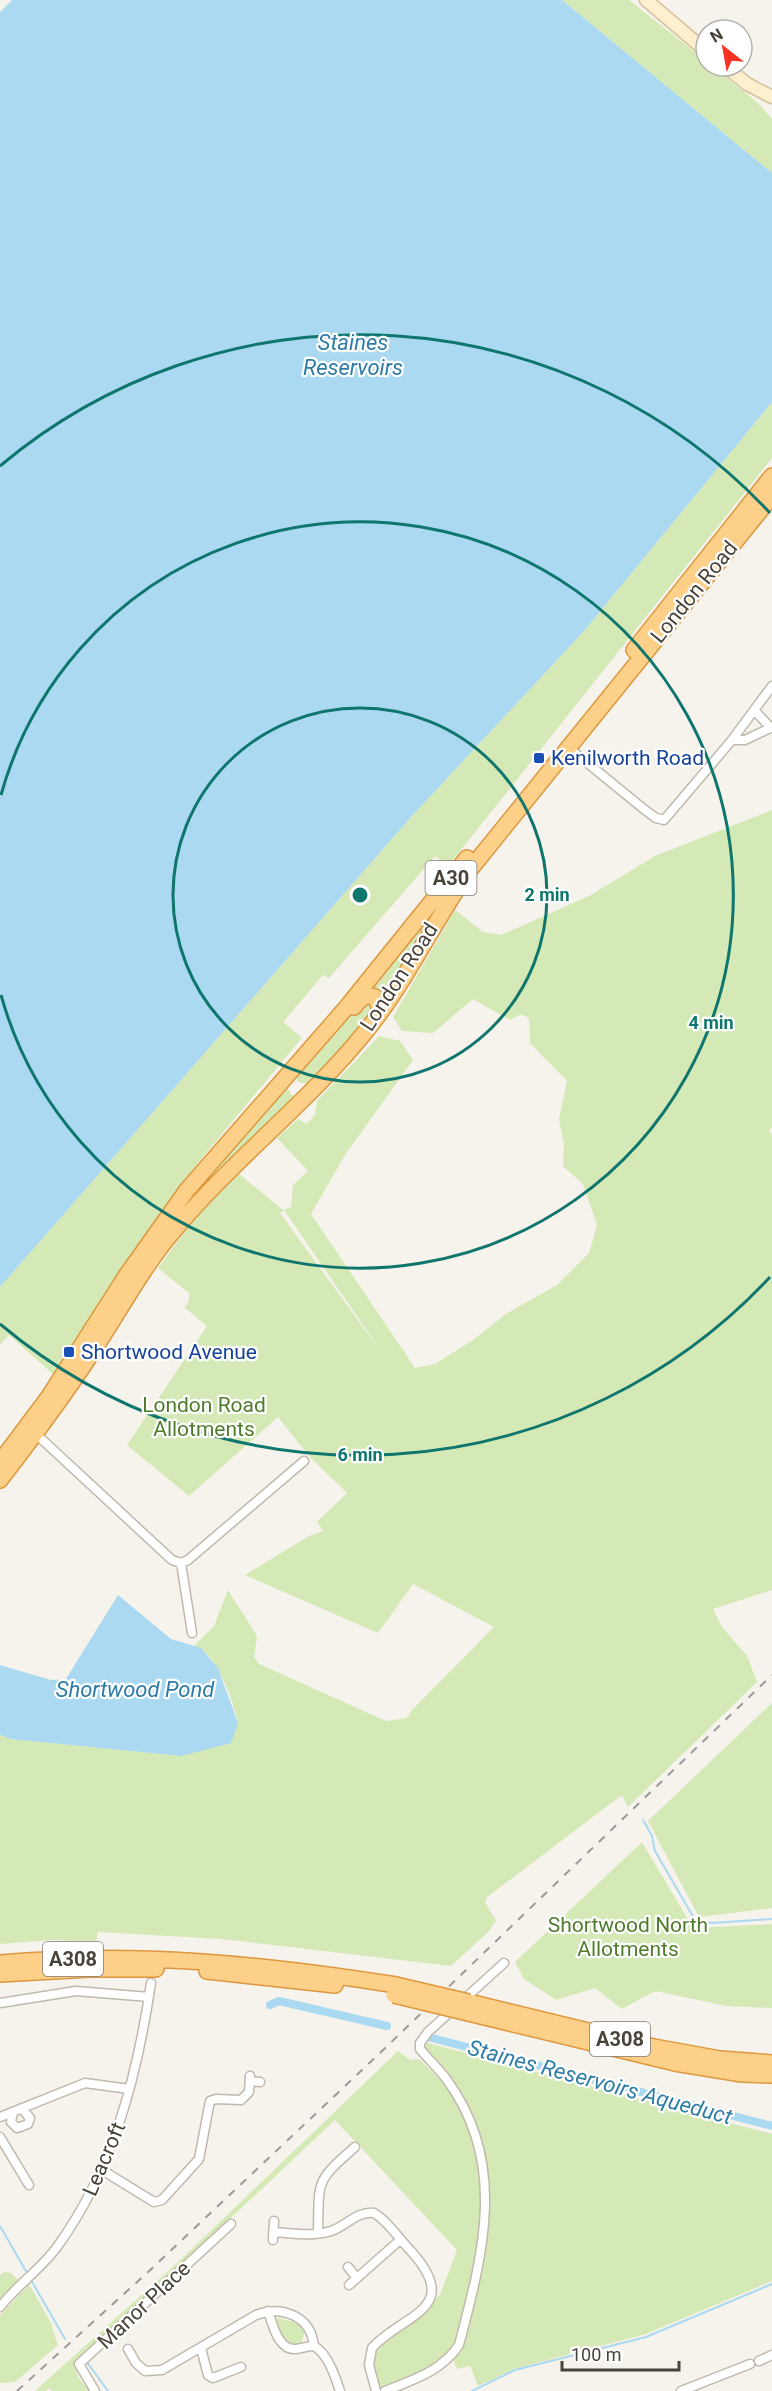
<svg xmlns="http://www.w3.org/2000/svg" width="772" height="2391" font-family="Roboto,sans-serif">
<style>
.green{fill:#d5e9b6;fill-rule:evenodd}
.water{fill:#aad9f1}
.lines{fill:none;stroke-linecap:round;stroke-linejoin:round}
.stream{stroke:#aad9f1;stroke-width:2}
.canal{stroke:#aad9f1;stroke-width:8}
.minor-casing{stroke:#c1b9ae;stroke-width:11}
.secondary-casing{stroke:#d5c29c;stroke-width:15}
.trunk-casing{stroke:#dd983f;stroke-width:18}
.minor{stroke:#fff;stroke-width:8}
.secondary{stroke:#feefce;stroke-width:12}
.trunk{stroke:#fcd088;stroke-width:15}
.rail{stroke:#9a9a9a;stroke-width:2;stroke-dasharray:8 8;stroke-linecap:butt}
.trunk-bridge-casing{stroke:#dd983f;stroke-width:18;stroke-linecap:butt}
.trunk-bridge{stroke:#fcd088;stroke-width:15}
.ring{fill:none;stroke:#0f766e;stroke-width:3}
.transit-dot{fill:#1a4fb4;stroke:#fff;stroke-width:2}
.labels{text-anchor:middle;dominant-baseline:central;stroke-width:4.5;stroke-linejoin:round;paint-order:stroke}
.shield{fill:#fff;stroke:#807b74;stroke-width:1.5}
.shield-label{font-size:20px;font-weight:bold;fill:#4a4339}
.street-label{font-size:21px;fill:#4a4339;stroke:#fff}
.transit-label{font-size:21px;fill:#164399;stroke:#fff;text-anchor:start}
.park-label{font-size:21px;fill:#507d2c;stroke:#fff}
.water-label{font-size:22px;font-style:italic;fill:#2f7ca6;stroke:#fff}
.centre{fill:#0f766e;stroke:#fff;stroke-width:3}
.ring-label{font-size:18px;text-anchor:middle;font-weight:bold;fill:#0f766e;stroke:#fff;stroke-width:4.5;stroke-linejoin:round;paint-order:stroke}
</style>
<rect width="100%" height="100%" fill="#f6f2ec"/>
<!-- green -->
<path class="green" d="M562,0H629L706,61V66H712L758,103L772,119V173Z
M772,402V458L449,865L435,856L329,978L323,975L283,1022L302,1038L181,1183L118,1274L87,1325L64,1355L55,1376L9,1335L0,1345V1287L411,817L584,631Z
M772,810V1128L769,1130L772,1135V1590L713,1609L722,1627L747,1656L757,1682L628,1807L622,1795L487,1897L485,1902L496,1921L487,1933L451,1966L222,1939L98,1932L96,1941L51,1940L0,1944V1735L11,1739L181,1756L238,1723C233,1701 217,1652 194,1646L214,1626L228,1590L257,1636L254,1657L259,1664L386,1721L407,1718L411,1711L494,1627L413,1584L378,1633L245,1575L309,1536L323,1531L317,1522L347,1493L310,1457L278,1417L189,1496L127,1445L207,1326L185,1308L189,1300V1293L158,1268L197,1215L239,1174L283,1210L291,1207L293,1185L308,1171L277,1138L298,1119L306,1124L315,1115L317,1101L379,1036L400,1041L413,1060L345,1155L311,1214L415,1368L435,1364L473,1340L506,1314L557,1285L589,1253L597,1225L583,1184L563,1166L564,1145L559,1119L567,1081L530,1043L529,1018L521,1014L510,1020L473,999L433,1033L402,1031L393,1017L455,910L483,932L501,935L589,896L655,856ZM284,1210L376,1344V1345L280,1213Z
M467,868L384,1001L369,989Z
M374,1001L373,1017L308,1084L298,1082L296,1077L360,1004Z
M286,1086L292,1095L301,1098L164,1229Z
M772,1703V1908L699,1917L648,1821Z
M642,1842L693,1928L772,1924V2008L727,2006L655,1991L622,2009L595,1988L556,2000L524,1979L515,1962Z
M424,2042L772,2134V2281L646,2334L514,2369L478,2386L470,2366L457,2369L451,2354L430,2371L384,2391H376L372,2348L440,2295L457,2250L335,2120L84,2356L76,2367L78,2377L89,2391H52L49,2388L46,2391H35L177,2263L398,2051L410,2060L419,2059L467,2107L449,2075L427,2052Z
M4,2272L11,2273L18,2280L17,2285L0,2301V2275Z
M29,2284L51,2323L58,2345L15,2382L0,2383V2316Z
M278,2318L299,2323L305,2331L301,2345L288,2346L279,2334L275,2320Z"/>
<!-- water -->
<path class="water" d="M12,0H562L772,173V402L584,631L411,817L0,1287V12Z
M118,1595L171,1639L201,1648L218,1668L238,1723L231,1743L181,1756L11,1739L0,1735V1665L51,1680L66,1679Z"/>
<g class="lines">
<!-- stream -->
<path class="stream" d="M643,1820L652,1836L655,1851L695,1920L711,1923L772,1919
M0,2226L65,2339
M86,2361L108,2391
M472,2391L515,2370L646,2337L772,2284"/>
<!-- canal -->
<path class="canal" d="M270,2005L279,2001L387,2026
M428,2037L772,2126"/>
<!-- minor casing -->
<g class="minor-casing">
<path id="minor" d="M754,710L771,728
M732,740H745L772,727
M569,748L645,810L656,818L664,820L732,740L772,686
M35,1433L172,1560L181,1563L192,1633
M181,1563L188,1560L304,1461
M0,2003L76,1991L149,1997
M250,2081L260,2082
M13,2112L11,2122L17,2128L28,2124L30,2118L22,2109
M0,2117L85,2083L129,2089
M0,2137L29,2185
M102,2170L154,2202L162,2200L199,2159L210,2101L216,2099L241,2100L249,2092L250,2076
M273,2232C291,2233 313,2237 331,2231C346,2226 357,2211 374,2213C388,2221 399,2239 410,2250C465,2310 402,2314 372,2348L369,2365L376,2391
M318,2233C319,2180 315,2182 355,2147
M273,2240L274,2221
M348,2267L356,2277
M349,2285L400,2240
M0,2307C17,2285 41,2269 57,2247C113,2170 137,2077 151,1983
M268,2311C272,2323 278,2349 294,2349C300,2349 307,2346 314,2346
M201,2348L208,2375L213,2378L241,2367
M128,2349L136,2363L145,2371L162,2370L256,2315C282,2305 311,2316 314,2346C328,2354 335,2376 340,2391
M759,2361L772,2355
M95,2391L79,2364L231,2224
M385,2391C413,2380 442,2371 459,2345C483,2254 508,2163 447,2080C439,2069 429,2060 420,2049V2043L428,2032L504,1963
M681,2391L750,2364"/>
</g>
<!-- secondary casing -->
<g class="secondary-casing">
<path id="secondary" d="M646,0L706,51
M725,66L747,84L772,97"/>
</g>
<!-- trunk casing -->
<g class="trunk-casing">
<path id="trunk" d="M634,650L772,476
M354,1007C360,999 365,993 375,997L381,1011
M0,1462L48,1398L126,1276L187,1190L346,1008L467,858
M0,1480C32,1438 64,1396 93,1351C119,1312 141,1270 171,1234C231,1161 307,1104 366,1031C407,981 434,920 472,867L772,496
M0,1963C133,1951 265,1964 396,1985
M207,1971L335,1985
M0,1974L90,1969H156
M469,2002L654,2047L720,2059L772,2063
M468,2013L675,2063L742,2074L772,2075"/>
</g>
<!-- minor -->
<use href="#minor" class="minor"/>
<!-- secondary -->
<use href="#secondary" class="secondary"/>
<!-- trunk -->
<use href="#trunk" class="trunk"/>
<!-- rail -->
<path class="rail" d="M17,2391L147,2273L381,2052L772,1675"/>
<!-- trunk-bridge casing -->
<g class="trunk-bridge-casing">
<path id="trunk-bridge" d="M396,1985L469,2002
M394,1995L468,2013"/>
</g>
<!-- trunk-bridge -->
<use href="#trunk-bridge" class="trunk-bridge"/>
</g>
<!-- distance rings -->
<g class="ring">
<circle cx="360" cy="895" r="187"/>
<path d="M1 795A373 373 0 1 1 1 995"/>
<path d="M770 1277A560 560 0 0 1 0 1324M0 466A560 560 0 0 1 770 513"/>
</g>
<!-- markers -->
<g class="transit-dot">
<rect x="533" y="752" width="12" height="12" rx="3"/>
<rect x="63" y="1346" width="12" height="12" rx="3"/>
</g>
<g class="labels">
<!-- shield labels -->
<g class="shield">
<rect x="425.5" y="861" width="51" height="34" rx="4.5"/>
<rect x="43" y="1942" width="60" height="34" rx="4.5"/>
<rect x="590" y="2022" width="60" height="34" rx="4.5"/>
</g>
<g class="shield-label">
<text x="451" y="878">A30</text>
<text x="73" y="1959">A308</text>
<text x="620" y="2039">A308</text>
</g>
<!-- street labels -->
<g class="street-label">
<text transform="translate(694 592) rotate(-51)">London Road</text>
<text transform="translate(399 977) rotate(-57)">London Road</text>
<text transform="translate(104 2159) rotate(-67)">Leacroft</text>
<text transform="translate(144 2305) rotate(-43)">Manor Place</text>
</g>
<!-- transit labels -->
<g class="transit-label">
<text x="551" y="758">Kenilworth Road</text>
<text x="81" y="1352">Shortwood Avenue</text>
</g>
<!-- park labels -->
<g class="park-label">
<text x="204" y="1405">London Road<tspan x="204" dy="24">Allotments</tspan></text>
<text x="628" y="1925">Shortwood North<tspan x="628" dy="24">Allotments</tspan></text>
</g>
<!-- water labels -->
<g class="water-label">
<text x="353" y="342">Staines<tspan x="353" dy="25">Reservoirs</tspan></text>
<text x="135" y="1689">Shortwood Pond</text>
<text transform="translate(600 2082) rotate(15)">Staines Reservoirs Aqueduct</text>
</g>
</g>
<circle cx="360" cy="895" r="9" class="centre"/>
<g class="ring-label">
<text x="547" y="901">2 min</text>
<text x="711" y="1029">4 min</text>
<text x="360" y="1461">6 min</text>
</g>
<!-- north arrow -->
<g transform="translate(724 48) rotate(329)"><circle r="28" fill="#ffffff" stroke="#b7b4b0" stroke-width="1.5"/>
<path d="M0-4.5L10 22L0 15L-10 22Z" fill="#f83321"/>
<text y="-9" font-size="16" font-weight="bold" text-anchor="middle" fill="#4a4339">N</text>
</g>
<!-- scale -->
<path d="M562 2361v9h117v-9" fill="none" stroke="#4a4339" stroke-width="3"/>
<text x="571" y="2361" font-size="18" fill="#4a4339" stroke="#ffffff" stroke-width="4.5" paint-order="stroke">100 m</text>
</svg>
